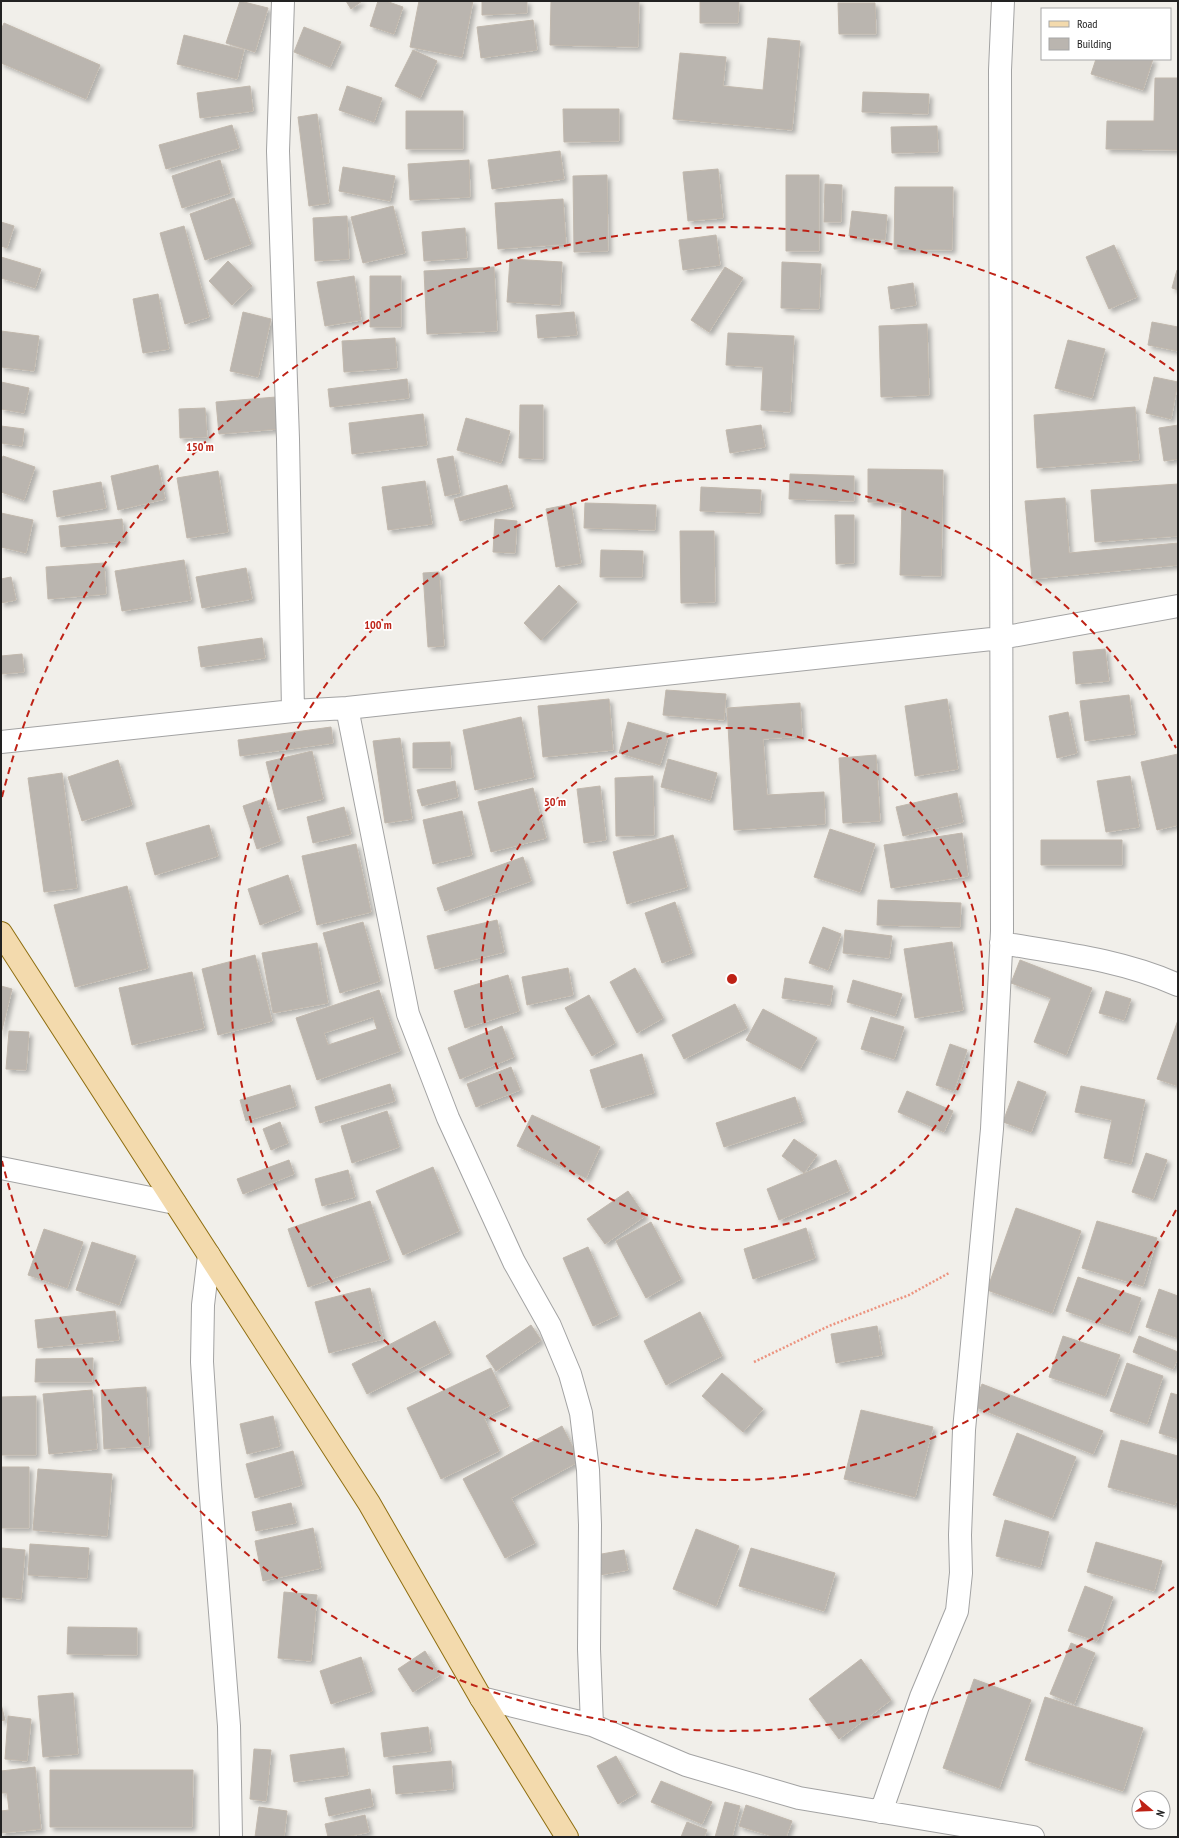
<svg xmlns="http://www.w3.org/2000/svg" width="1179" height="1838" font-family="'PT Sans Narrow',sans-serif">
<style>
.building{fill:#bab5af;stroke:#c1b8ad;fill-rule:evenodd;filter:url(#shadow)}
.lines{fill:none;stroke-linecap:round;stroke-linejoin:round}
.minor-casing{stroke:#a3a3a3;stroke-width:24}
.major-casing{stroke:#8f6e10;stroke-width:24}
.path{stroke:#ec937f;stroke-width:2.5;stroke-dasharray:2 2;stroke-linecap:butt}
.minor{stroke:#fff;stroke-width:22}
.major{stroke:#f3daad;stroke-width:22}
.ring{fill:none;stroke:#be2216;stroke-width:2;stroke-dasharray:7 5}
.centre{fill:#be2216;stroke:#fff;stroke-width:2}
.ring-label{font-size:12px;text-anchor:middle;font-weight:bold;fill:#be2216;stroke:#fff;stroke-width:3.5;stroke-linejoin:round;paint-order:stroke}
</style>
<defs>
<filter id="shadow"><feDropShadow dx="3.5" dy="3.5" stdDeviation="2" flood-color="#0004"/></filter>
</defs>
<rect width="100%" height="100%" fill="#f1efea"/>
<!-- building -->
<path class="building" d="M240,1L268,8L255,52L226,43Z
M346,1H362L351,9Z
M378,1H386L403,7L394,34L370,26Z
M419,1H473L462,57L410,47Z
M482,1H527V13L482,15Z
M551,1H639L638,47L550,45Z
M700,1H739L738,23H700Z
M838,3H875L876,34H839Z
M533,20L537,50L481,58L477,27Z
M4,23L100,65L86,99L1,63V30Z
M304,27L341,42L330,67L294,52Z
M184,35L244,50L237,79L177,64Z
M768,38L800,41L792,130L673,119L680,53L726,57L723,86L763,90Z
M413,50L437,61L420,98L395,86Z
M1096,59H1153L1143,90L1091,74Z
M1155,78H1178L1177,150L1106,149L1107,121H1154Z
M250,86L253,111L200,118L197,93Z
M347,86L382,98L374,122L339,110Z
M863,92L929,94L928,114L862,112Z
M563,109H619V141L564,142Z
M406,111H463V149H406Z
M317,114L329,203L309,206L298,117Z
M232,125L239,148L166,169L159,145Z
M937,126L938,152L892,153L891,127Z
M560,151L564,179L492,189L488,160Z
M220,160L230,193L182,208L172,176Z
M469,160L470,197L410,200L408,164Z
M343,167L395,176L390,201L339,191Z
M718,169L723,218L688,221L683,172Z
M607,175L608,251L574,252L573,176Z
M786,175H819V251H786Z
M825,184L842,185L841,222H824Z
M895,187H953L952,250L894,249Z
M234,198L251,244L205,260L190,214Z
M563,199L566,244L498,249L495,203Z
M393,206L405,253L363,263L351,217Z
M852,211L887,215L885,240L849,236Z
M347,216L349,259L315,261L313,218Z
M1,222L14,226L7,248L1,246Z
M184,226L209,317L185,324L160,233Z
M465,228L467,258L424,261L422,232Z
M716,235L720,265L683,270L679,240Z
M1114,245L1137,297L1109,309L1086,257Z
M1,257L41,269L35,288L1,278Z
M510,259L562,262L560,305L507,302Z
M228,261L252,286L232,305L209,281Z
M782,262L821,264L819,309L781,308Z
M494,267L497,331L427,334L424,271Z
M725,267L743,278L709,332L691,320Z
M1177,270H1178V290L1172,288Z
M354,276L361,320L325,326L317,282Z
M370,276H401V327H370Z
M913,283L916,305L891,309L888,287Z
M158,294L169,349L143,353L133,299Z
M243,312L271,319L258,377L230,371Z
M574,312L577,335L538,338L536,315Z
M1152,322L1178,327V351L1148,345Z
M927,324L929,395L881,397L879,326Z
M1,331L39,336L34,371L1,367Z
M728,333L794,336L790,412L761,410L763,367L726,365Z
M395,338L397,368L344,372L342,341Z
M1068,340L1105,349L1092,398L1055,388Z
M1154,377L1178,382L1171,419L1146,413Z
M407,379L409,398L330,407L328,389Z
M1,382L29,388L24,413L1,409Z
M276,397L279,429L219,434L216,402Z
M520,405H543V459L519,458Z
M1135,407L1139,460L1037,468L1034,415Z
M205,408L207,437L180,438L179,409Z
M423,414L427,445L352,454L349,423Z
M466,418L510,431L501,463L457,450Z
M761,425L765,447L730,453L726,430Z
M1178,425V459L1164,461L1159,428Z
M1,426L24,429L22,446L1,443Z
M3,456L35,467L24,500L1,492V462Z
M453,456L460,493L445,496L437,459Z
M158,465L165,499L118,510L111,476Z
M868,469L943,470L941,576L900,575L902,503L868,502Z
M218,471L228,532L187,538L177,478Z
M790,474L854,476V501L789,499Z
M425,481L432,524L388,530L382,487Z
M101,482L106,508L57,517L53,491Z
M1178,484V536L1095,542L1091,490Z
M507,485L513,507L460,521L454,499Z
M701,487L761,490L760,513L700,511Z
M1065,498L1069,553L1178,543V565L1032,579L1025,501Z
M585,503L656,505L655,530L584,528Z
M571,504L581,563L556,567L546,509Z
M1,513L33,520L26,553L1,547Z
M835,515H854V563L836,564Z
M122,519L124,541L61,547L59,526Z
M495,519L517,521L515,553L493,552Z
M680,531H714L715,602L681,603Z
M601,550L643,551L642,577H600Z
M184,560L191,600L122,611L115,571Z
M104,563L106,594L48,599L46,567Z
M246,568L252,599L202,608L196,577Z
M439,572L444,646L428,647L423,573Z
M11,577L16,600L1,603V579Z
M559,585L577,602L541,640L524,623Z
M262,638L265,658L201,667L198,647Z
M1105,649L1109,681L1076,684L1073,652Z
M22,654L24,672L1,674V656Z
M666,690L726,694L724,720L663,715Z
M1129,695L1135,734L1085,741L1080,701Z
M609,699L613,750L543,757L538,706Z
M947,699L958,769L915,776L905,706Z
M800,703L802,736L763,739L767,795L824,792L825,824L734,830L727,708Z
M1068,712L1077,753L1057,758L1049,716Z
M521,717L534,777L475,790L463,730Z
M628,722L669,734L660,765L619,753Z
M331,727L333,743L240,756L238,740Z
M400,738L412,819L385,823L373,741Z
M450,742L451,768H413V743Z
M312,751L323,799L278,810L266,762Z
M1178,754V825L1157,830L1141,762Z
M876,755L880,821L843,823L839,758Z
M668,759L717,773L710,800L661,787Z
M118,760L132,805L82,821L68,777Z
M62,773L77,888L44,892L28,778Z
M653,776L654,835L616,836L615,778Z
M1130,776L1139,827L1106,832L1097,781Z
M455,781L458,797L422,806L417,790Z
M600,786L606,840L584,843L577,789Z
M533,788L546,838L491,852L478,802Z
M957,793L963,822L903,836L896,807Z
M266,798L280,841L257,849L243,806Z
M344,807L351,834L313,843L307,817Z
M462,811L472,855L433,864L423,820Z
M209,825L218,856L155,875L146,843Z
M830,829L875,844L860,892L814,877Z
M962,833L968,876L891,888L884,845Z
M673,835L687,887L627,904L613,852Z
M1041,840H1122V865H1041Z
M356,844L371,912L317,925L302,856Z
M523,857L531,881L445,911L437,888Z
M288,875L300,910L260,925L248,889Z
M127,886L148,968L75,987L54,905Z
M878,900L961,903L960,927L877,925Z
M675,902L692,953L662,963L645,913Z
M497,920L504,952L435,969L427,936Z
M363,922L380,981L340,993L323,933Z
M823,927L841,934L828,970L809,963Z
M845,930L892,936L889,958L843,953Z
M952,942L963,1010L915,1018L904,949Z
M317,943L328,1003L273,1013L262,953Z
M255,955L272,1021L218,1035L202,969Z
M1020,960L1092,988L1066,1055L1034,1042L1051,998L1011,983Z
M568,968L573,995L527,1005L522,977Z
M635,968L663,1018L637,1033L610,982Z
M192,972L204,1028L132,1045L119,988Z
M508,975L519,1011L465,1028L454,991Z
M785,978L833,986L830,1005L782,998Z
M853,980L902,994L895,1016L847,1002Z
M1,986L12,989L1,1034Z
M379,990L400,1051L317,1080L296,1018ZM373,1017L377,1029L328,1045L324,1033Z
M1106,991L1131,999L1124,1020L1099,1013Z
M589,995L615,1043L592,1056L565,1008Z
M735,1004L747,1028L684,1059L672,1035Z
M763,1009L817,1038L800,1069L746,1040Z
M871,1017L904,1027L894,1059L861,1049Z
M1178,1020V1086L1157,1079Z
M502,1026L514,1057L460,1079L448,1048Z
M9,1031L29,1032L26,1070L6,1069Z
M950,1044L967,1050L954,1091L936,1085Z
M642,1054L654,1093L602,1108L590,1070Z
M511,1067L520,1090L476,1107L467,1084Z
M1018,1081L1046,1092L1031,1132L1003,1122Z
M390,1084L395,1101L320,1123L315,1107Z
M290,1085L296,1106L246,1121L240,1100Z
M1081,1086L1145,1100L1131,1164L1104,1158L1112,1120L1075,1112Z
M907,1091L953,1111L944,1132L898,1112Z
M795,1097L803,1121L724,1147L716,1123Z
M387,1111L399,1147L352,1163L341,1126Z
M532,1115L600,1147L586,1178L517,1146Z
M280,1122L288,1143L271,1150L263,1129Z
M794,1139L817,1155L804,1173L782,1156Z
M1146,1153L1167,1160L1153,1199L1132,1192Z
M289,1160L294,1174L243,1194L237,1179Z
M836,1160L849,1191L779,1220L767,1189Z
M433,1167L459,1231L403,1255L376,1191Z
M348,1170L355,1197L322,1206L315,1179Z
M628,1191L645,1216L605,1244L587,1219Z
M370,1201L389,1259L308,1287L288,1229Z
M1016,1208L1081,1231L1052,1313L987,1290Z
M1097,1221L1157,1238L1143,1286L1082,1268Z
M651,1222L681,1279L646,1298L616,1241Z
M806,1228L815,1258L753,1279L744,1249Z
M44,1229L83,1242L67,1288L28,1275Z
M92,1242L136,1256L119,1305L76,1290Z
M588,1247L618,1315L593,1326L563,1258Z
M1078,1277L1141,1298L1129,1333L1066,1311Z
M370,1288L383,1339L329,1353L315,1302Z
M1159,1289L1178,1296V1338L1146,1327Z
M115,1311L119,1340L38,1348L35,1320Z
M700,1312L722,1356L666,1385L644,1341Z
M435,1321L450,1353L367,1394L352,1364Z
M531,1325L541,1340L496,1371L486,1356Z
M877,1326L882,1355L836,1363L831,1334Z
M1063,1336L1120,1355L1105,1396L1049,1377Z
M1139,1336L1178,1352V1358L1173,1369L1133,1352Z
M93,1358L92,1382H35L36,1359Z
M1127,1363L1163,1376L1147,1424L1110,1411Z
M491,1368L509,1406L484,1418L499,1451L441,1479L407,1408Z
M722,1373L763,1409L743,1432L702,1396Z
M982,1384L1103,1431L1093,1454L973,1406Z
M146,1387L149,1446L104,1449L101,1390Z
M92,1390L97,1449L49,1454L43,1394Z
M1171,1393L1178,1395V1439L1159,1433Z
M36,1396V1455H1V1397Z
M861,1410L933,1427L915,1497L844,1479Z
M273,1416L280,1446L247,1454L240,1424Z
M562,1426L580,1461L511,1498L535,1543L505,1558L463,1479Z
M1017,1433L1076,1457L1052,1518L993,1495Z
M1121,1440L1178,1456V1495L1175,1505L1108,1487Z
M293,1451L302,1485L255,1498L246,1464Z
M1,1467H29V1528H1Z
M38,1469L112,1474L107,1536L33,1530Z
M291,1503L296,1523L256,1531L252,1512Z
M1005,1520L1049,1532L1040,1567L996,1556Z
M313,1528L321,1568L263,1581L255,1541Z
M696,1529L739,1546L716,1606L673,1589Z
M1096,1542L1162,1561L1154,1591L1087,1572Z
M30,1544L89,1548L87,1578L28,1575Z
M1,1548L25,1550L21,1599L1,1597Z
M751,1548L835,1573L824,1611L739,1586Z
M624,1550L628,1570L600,1575L596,1555Z
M1085,1586L1113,1597L1097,1641L1068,1631Z
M284,1592L317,1595L311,1661L278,1658Z
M68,1627L137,1628V1655L67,1654Z
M1071,1643L1095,1653L1074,1704L1050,1694Z
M425,1651L440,1675L413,1692L398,1669Z
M361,1657L372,1691L331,1704L320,1671Z
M861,1659L891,1700L839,1739L809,1699Z
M974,1679L1031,1700L999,1788L943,1768Z
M73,1693L78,1754L43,1757L38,1696Z
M1045,1697L1143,1728L1123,1791L1025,1760Z
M1,1704L5,1720L1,1721Z
M8,1716L31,1719L27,1761L5,1759Z
M428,1727L431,1751L384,1757L381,1733Z
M344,1748L348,1775L294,1782L290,1755Z
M254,1749L271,1750L266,1801L250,1799Z
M616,1756L637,1793L618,1804L597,1766Z
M451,1761L453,1789L396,1794L393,1766Z
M35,1767L41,1829L1,1833V1811L9,1810L7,1793H1V1771Z
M50,1770H193L192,1827H50Z
M661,1781L712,1802L702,1824L651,1802Z
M370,1789L373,1806L329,1816L325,1798Z
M725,1802L740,1806L732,1837H715Z
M746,1805L792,1821L786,1837H775L739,1826Z
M259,1807L287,1811L284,1837H255Z
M365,1815L369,1832L346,1837H328L325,1824Z
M687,1822L707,1830L704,1837H681Z"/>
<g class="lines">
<!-- minor casing -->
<g class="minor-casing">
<path id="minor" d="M283,1L278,151L288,439L293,711
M347,708L408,1014L448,1118L514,1262L550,1326L570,1374L581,1413L588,1470L590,1525L589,1649L592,1725
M1,742L293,711L347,708L1001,638L1178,606
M1001,943C1061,953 1123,960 1178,985
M1,1168L175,1203
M209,1255L203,1305L202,1362L210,1485L229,1726L231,1837
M481,1698L592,1725L686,1765L799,1798L1033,1837
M881,1812L921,1697L957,1611L961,1573L960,1535L964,1430L992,1129L1002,931L1000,70L1003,1"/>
</g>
<!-- major casing -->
<g class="major-casing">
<path id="major" d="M1,933L369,1503L481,1698L567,1837"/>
</g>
<!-- path -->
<path class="path" d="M754,1362L829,1326L909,1295L949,1273"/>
<!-- minor -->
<use href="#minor" class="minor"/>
<!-- major -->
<use href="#major" class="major"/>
</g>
<!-- distance rings -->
<g class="ring">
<circle cx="732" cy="979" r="251"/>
<path d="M1176 1210A501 501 0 1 1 1176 748"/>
<path d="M1174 1587A752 752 0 0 1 2 1161M2 797A752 752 0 0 1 1174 371"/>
</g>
<circle cx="732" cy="979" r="6" class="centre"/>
<g class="ring-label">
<text x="200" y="451">150 m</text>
<text x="378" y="629">100 m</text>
<text x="555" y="806">50 m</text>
</g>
<!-- border -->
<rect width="1179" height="1838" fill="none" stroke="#222222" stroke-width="4"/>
<!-- legend -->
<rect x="1041" y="8" width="130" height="52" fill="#ffffff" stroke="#a7a7a7"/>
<rect x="1049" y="21" width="20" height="6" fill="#f3daad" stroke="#a7a7a7"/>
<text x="1077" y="28" font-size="12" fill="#222222">Road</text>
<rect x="1049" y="38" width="20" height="12" fill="#bab5af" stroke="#a7a7a7"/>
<text x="1077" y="48" font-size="12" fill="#222222">Building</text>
<!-- north arrow -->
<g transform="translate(1151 1810) rotate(109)"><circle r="19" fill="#ffffff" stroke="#a7a7a7"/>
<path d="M0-3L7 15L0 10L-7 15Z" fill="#be2216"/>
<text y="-6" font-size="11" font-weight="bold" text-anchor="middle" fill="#222222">N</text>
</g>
</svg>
